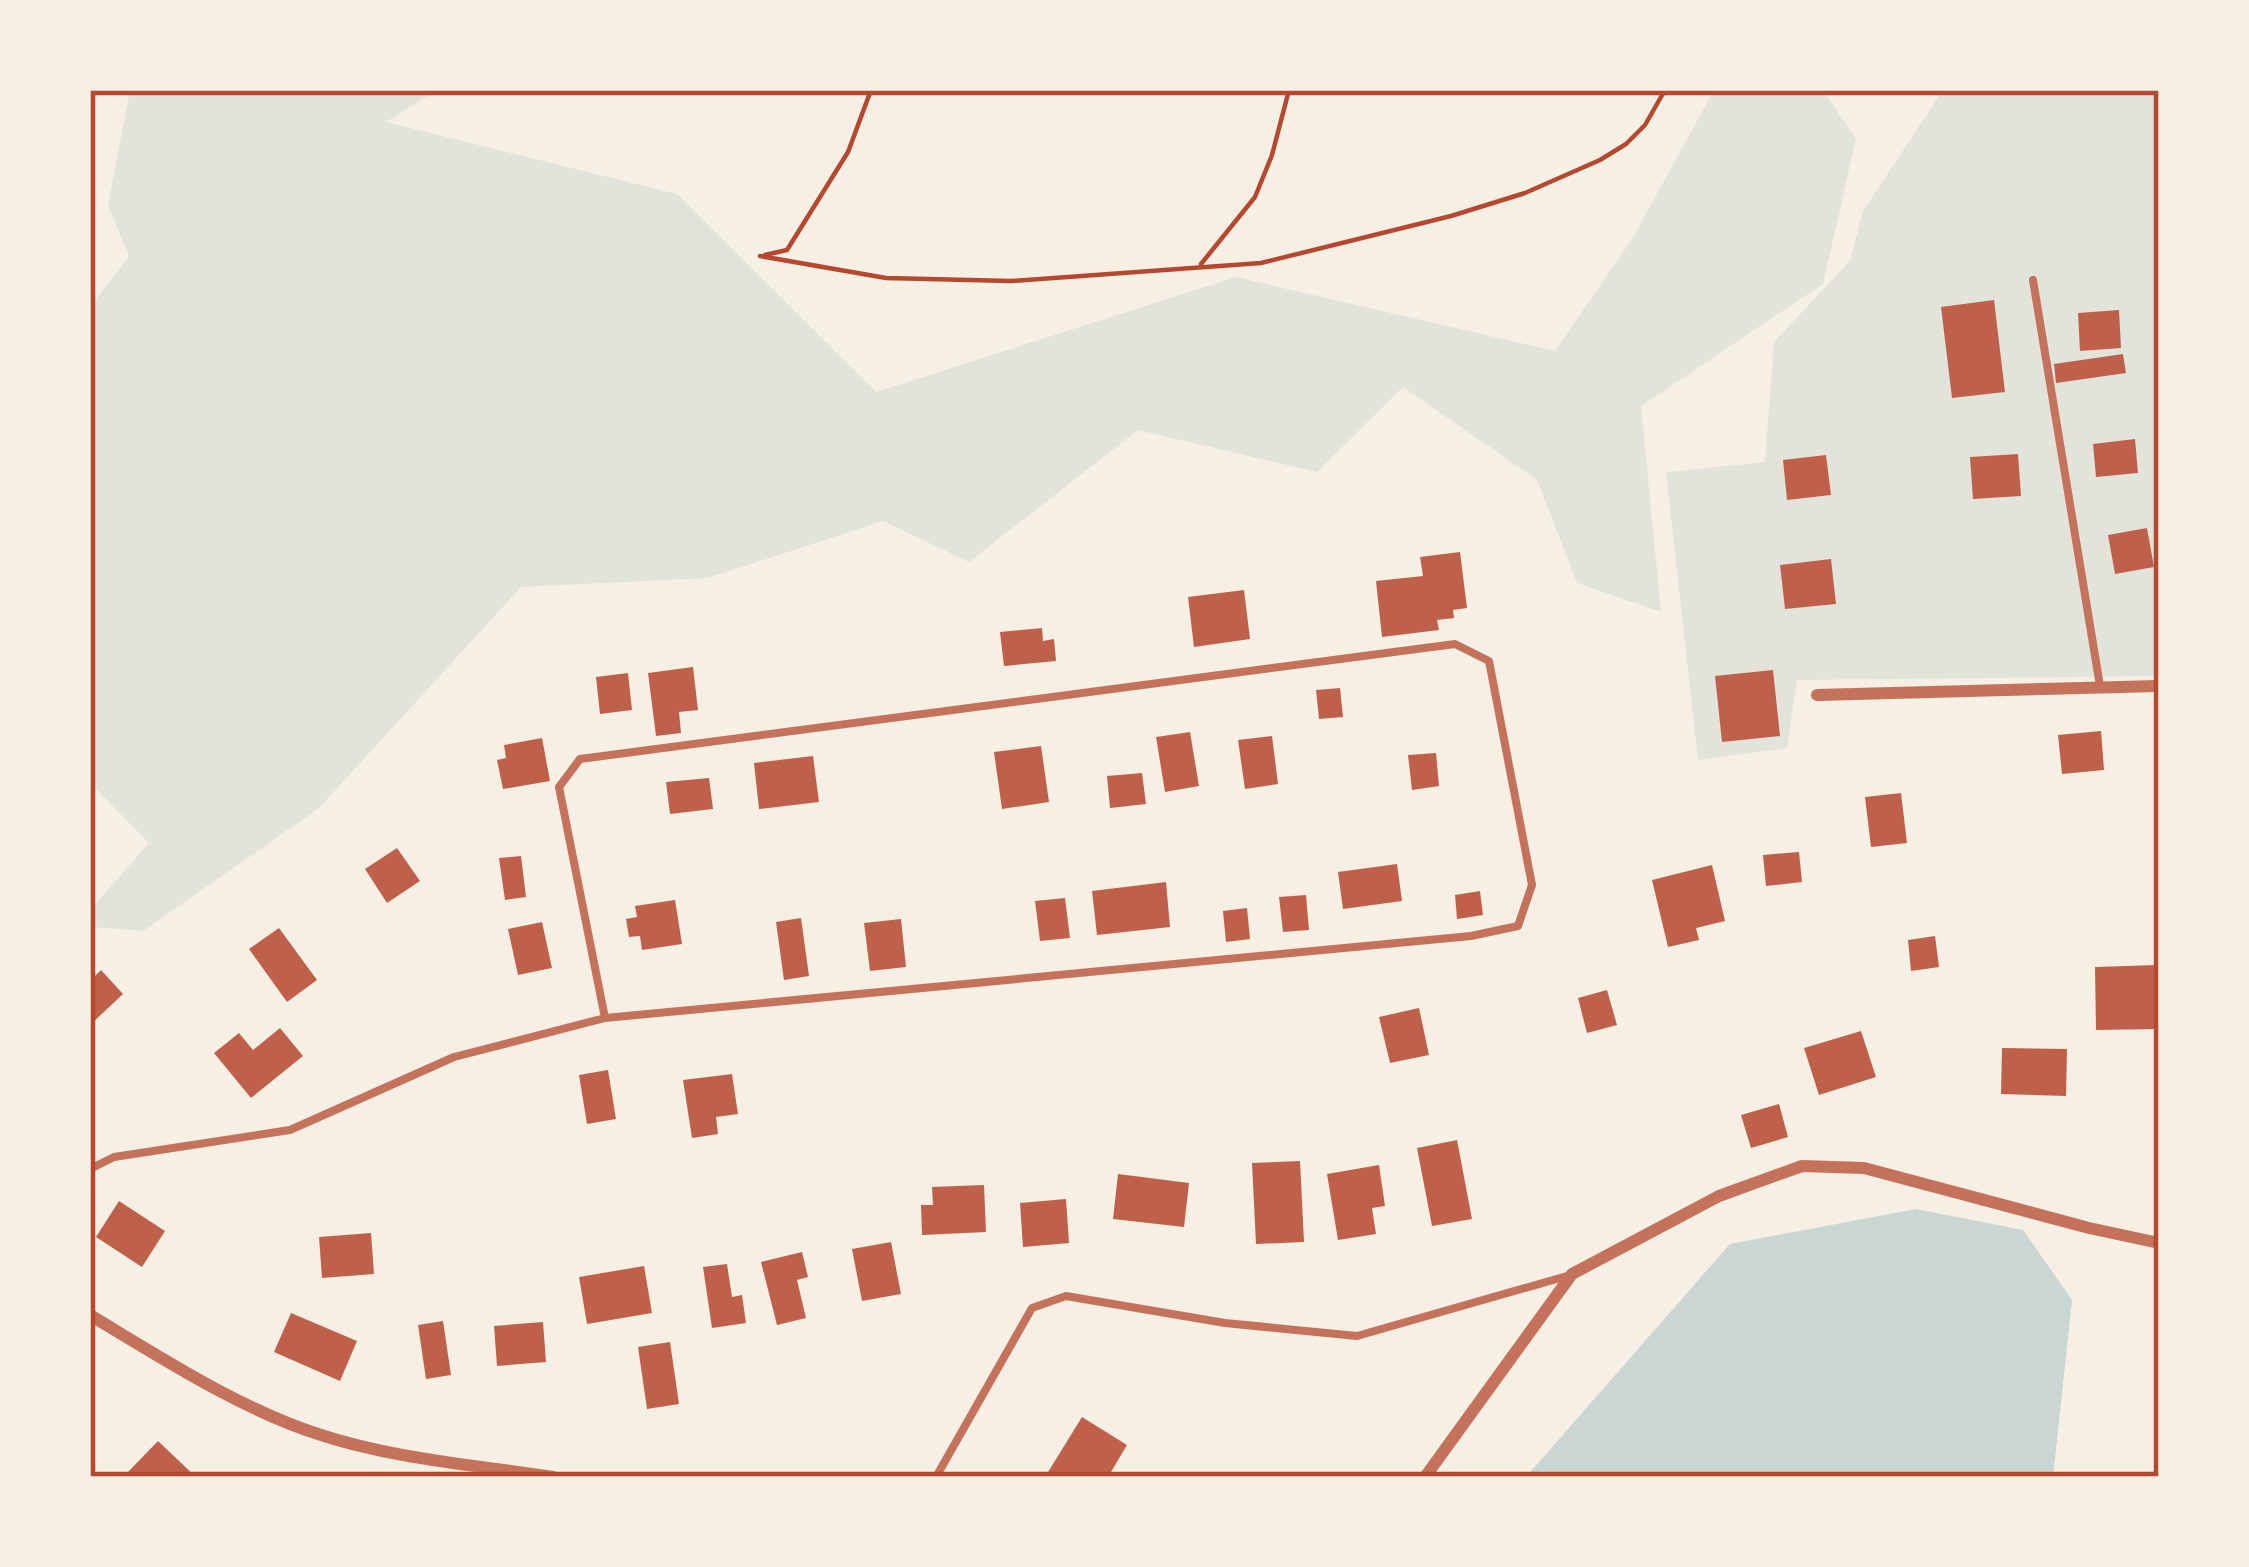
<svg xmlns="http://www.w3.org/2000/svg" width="2249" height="1567" font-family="'PT Sans Narrow',sans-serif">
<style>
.green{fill:#e2e4dc}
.water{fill:#c9d6d2}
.building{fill:#bf614a}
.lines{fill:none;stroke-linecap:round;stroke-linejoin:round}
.path{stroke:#b5482f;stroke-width:4.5}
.service{stroke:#c5725c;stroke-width:8}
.minor{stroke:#c5725c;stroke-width:12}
.neatline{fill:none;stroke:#b5482f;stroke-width:4.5}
</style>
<rect width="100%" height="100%" fill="#f6efe4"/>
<!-- green -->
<path class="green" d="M130,90H437L386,122L677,194L876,392L1236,277L1555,351L1632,239L1714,90H1823L1856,139L1823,284L1641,406L1661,612L1577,583L1537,480L1403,387L1317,472L1138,430L969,562L883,521L708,578L521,587L318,809L143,931L90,927V910L149,843L94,787L90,788V307L129,256L108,205Z
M1943,90L2159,93V676L1797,680L1787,748L1698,760L1666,472L1765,462L1774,342L1850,261L1863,211Z"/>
<!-- water -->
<path class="water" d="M1916,1209L2023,1230L2072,1300L2053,1477H1526L1730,1244Z"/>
<!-- building -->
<path class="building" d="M1994,300L2005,392L1952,398L1941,307Z
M2119,310L2121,348L2080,351L2078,313Z
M2123,354L2126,373L2056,383L2054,364Z
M2135,439L2138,473L2096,477L2093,444Z
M2018,454L2021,496L1973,499L1970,457Z
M1826,455L1831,495L1787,500L1783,460Z
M2147,528L2154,567L2115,574L2108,535Z
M1460,552L1467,608L1453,610L1454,618L1437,620L1439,630L1382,637L1376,581L1423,576L1420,557Z
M1831,559L1836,604L1785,609L1780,565Z
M1244,590L1250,639L1194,647L1188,597Z
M1042,628L1043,641L1054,639L1056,661L1004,666L1000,632Z
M693,667L698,710L679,712L681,733L656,736L648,673Z
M1773,670L1780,736L1722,742L1715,676Z
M628,673L632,710L600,714L596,677Z
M1340,688L1343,717L1319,719L1316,690Z
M2101,731L2104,770L2062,774L2058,735Z
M1190,732L1199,786L1165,792L1156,737Z
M1272,736L1278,784L1245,789L1238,740Z
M542,738L550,781L503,789L497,760L506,758L504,745Z
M1041,746L1049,802L1002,809L994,752Z
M1436,753L1439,786L1412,790L1408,755Z
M813,756L819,802L759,809L754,763Z
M1142,773L1146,804L1110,808L1107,776Z
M709,778L713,809L670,814L666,782Z
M1901,793L1907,843L1871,847L1865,797Z
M397,848L420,881L387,903L365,869Z
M1799,852L1802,882L1766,886L1763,855Z
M521,856L526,897L505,900L499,858Z
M1397,864L1402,901L1343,909L1338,872Z
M1712,865L1725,921L1696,928L1699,940L1668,947L1652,880Z
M1166,882L1170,927L1097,935L1092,891Z
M1480,891L1483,915L1457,919L1455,895Z
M1306,895L1309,930L1283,932L1279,897Z
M1065,898L1070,938L1040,941L1035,901Z
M675,900L682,944L642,950L640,936L629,937L626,919L637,917L635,906Z
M1247,908L1250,939L1226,942L1223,911Z
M801,918L809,976L784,980L776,922Z
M901,919L906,967L870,971L864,923Z
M542,922L552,968L518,975L508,929Z
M279,928L317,980L287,1002L249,949Z
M1935,936L1939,967L1911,971L1908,940Z
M2157,965L2158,1029L2096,1030L2095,967Z
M101,970L123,994L90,1025V981Z
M1607,990L1617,1025L1587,1033L1578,998Z
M1419,1008L1429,1055L1390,1063L1379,1017Z
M280,1028L303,1056L251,1098L214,1053L239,1033L253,1050Z
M1861,1031L1876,1077L1819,1095L1804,1048Z
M2002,1048L2067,1049L2066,1096L2001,1094Z
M608,1070L616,1119L587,1124L579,1075Z
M732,1074L738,1114L716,1117L718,1134L692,1138L683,1080Z
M1779,1104L1788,1137L1751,1148L1741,1115Z
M1457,1140L1472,1219L1432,1226L1417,1148Z
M1300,1161L1304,1242L1256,1244L1252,1163Z
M1379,1165L1385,1206L1372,1208L1376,1234L1338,1240L1327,1174Z
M1118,1174L1189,1183L1184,1227L1113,1219Z
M984,1185L986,1232L922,1235L921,1205H933L932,1187Z
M1066,1199L1069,1243L1023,1247L1020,1203Z
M119,1201L165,1231L142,1267L96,1237Z
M371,1233L374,1274L322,1278L319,1237Z
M891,1242L901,1294L862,1301L852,1249Z
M802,1252L808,1277L797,1280L806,1318L777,1325L761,1262Z
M727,1264L732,1297L742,1295L746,1323L712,1328L703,1267Z
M644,1266L652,1313L587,1324L579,1277Z
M291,1313L357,1341L340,1381L274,1352Z
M443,1321L451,1375L426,1379L418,1325Z
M543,1322L546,1362L497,1366L494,1326Z
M670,1342L679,1404L647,1409L638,1347Z
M1082,1417L1127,1445L1108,1477H1045Z
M158,1441L196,1477H133L128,1472Z"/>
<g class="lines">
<!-- path -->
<path class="path" d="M765,255L787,250L848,152L871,90
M760,256L886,278L1011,281L1261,263L1451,216L1525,193L1600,160L1626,144L1645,125L1665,90
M1201,264L1255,197L1272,155L1289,90"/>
<!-- service -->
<path class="service" d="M2033,280L2100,686
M90,1169L114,1157L290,1130L454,1057L605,1018L1471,936L1518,926L1532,885L1489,661L1455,644L580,759L559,787L605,1018
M936,1477L1032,1308L1066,1296L1225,1323L1357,1336L1567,1276"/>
<!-- minor -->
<path class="minor" d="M1817,695L2159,686
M90,1315C160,1357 240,1409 318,1434C393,1459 476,1465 553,1477
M1425,1477L1572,1274L1719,1196L1802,1166L1864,1168L2089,1228L2159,1243"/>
</g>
<!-- border -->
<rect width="2249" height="1567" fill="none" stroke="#f6efe4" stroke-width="186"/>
<rect x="93" y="93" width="2063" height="1381" class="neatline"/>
</svg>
